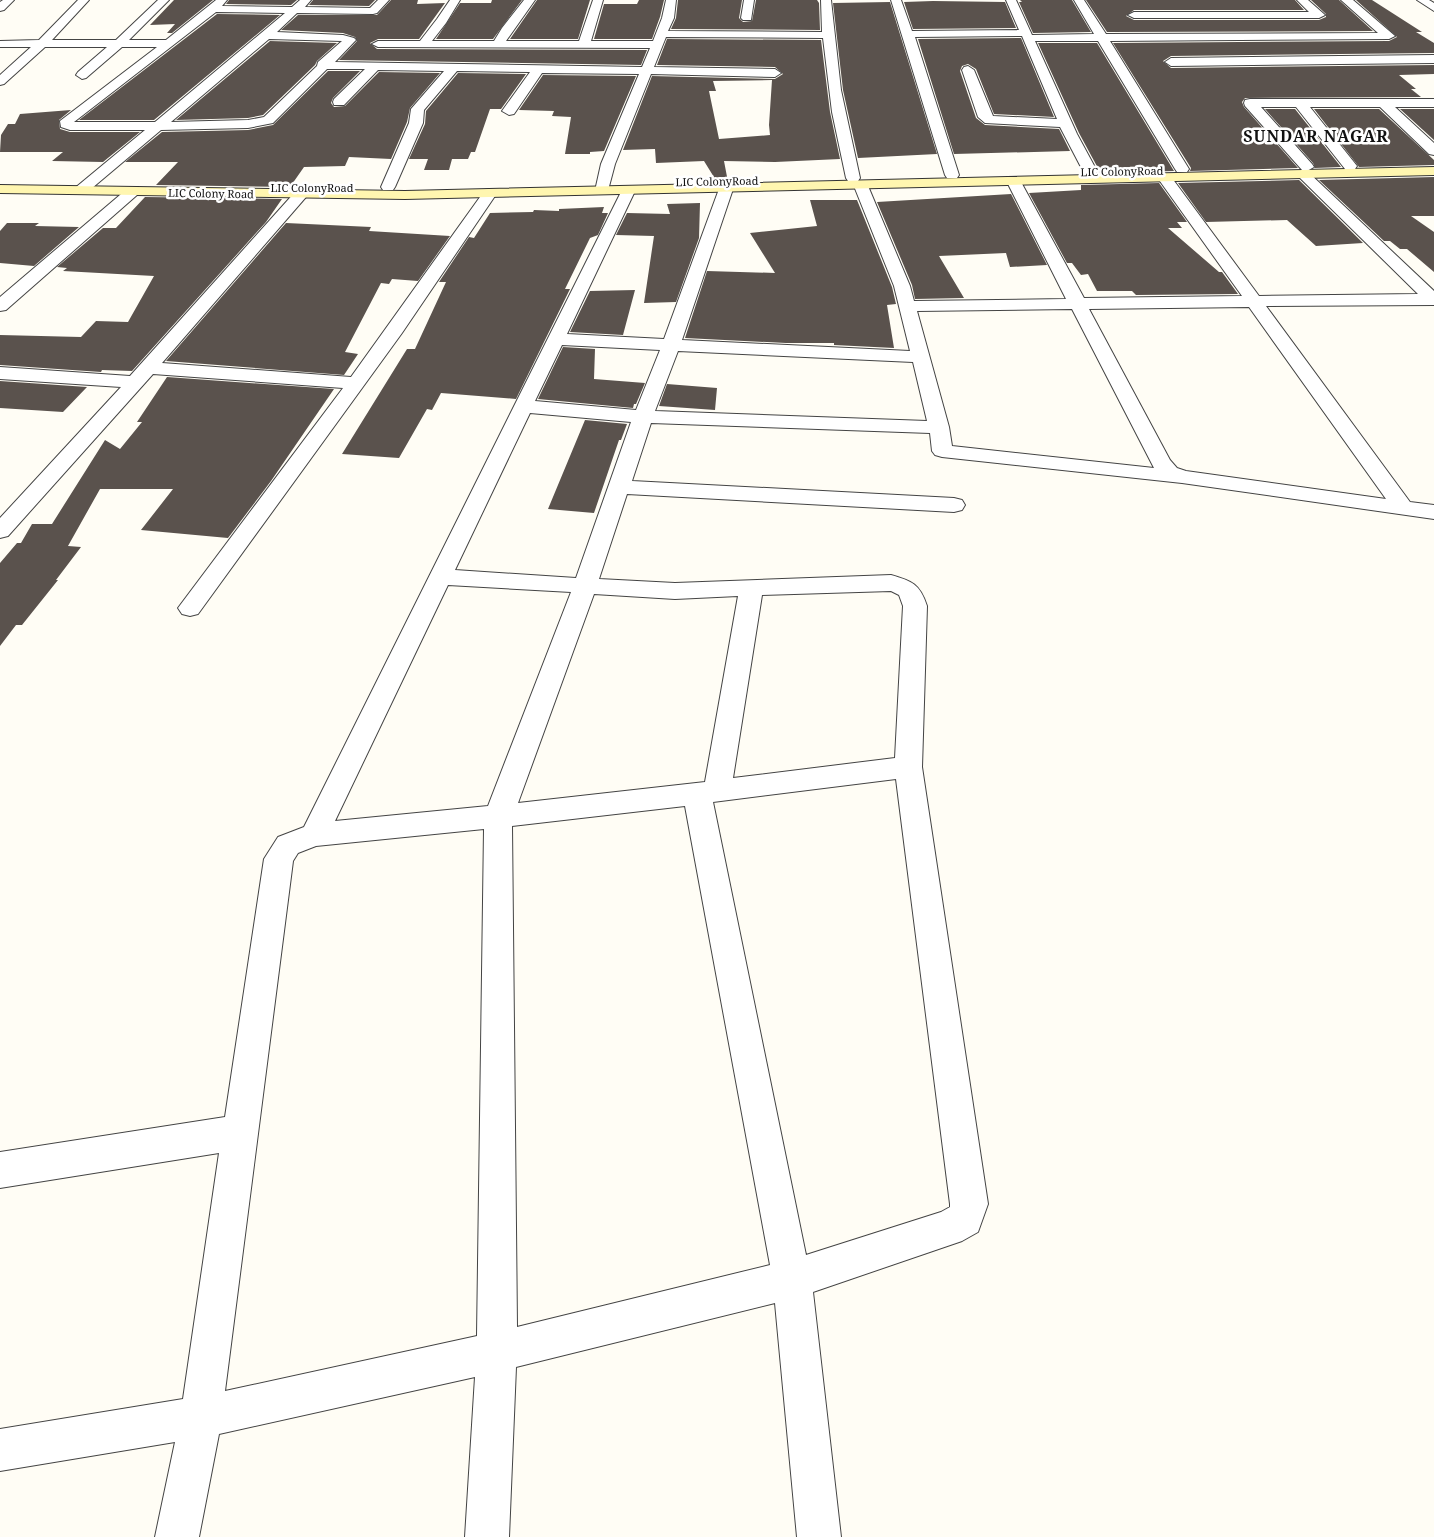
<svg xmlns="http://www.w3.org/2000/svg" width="1434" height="1537" font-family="'Noto Serif',serif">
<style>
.building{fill:#5a524d;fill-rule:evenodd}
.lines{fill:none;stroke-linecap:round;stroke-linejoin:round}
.minor-casing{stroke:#444;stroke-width:2}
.secondary-casing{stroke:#333;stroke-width:2}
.minor{fill:#fff;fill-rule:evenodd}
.secondary{fill:#fff6b0;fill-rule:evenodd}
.labels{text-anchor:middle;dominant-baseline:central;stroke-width:5;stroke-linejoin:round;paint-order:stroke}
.far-street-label{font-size:11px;fill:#111;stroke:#fff}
.far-district-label{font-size:16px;font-weight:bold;letter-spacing:1px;fill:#111;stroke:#fff}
</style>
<rect width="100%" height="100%" fill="#fffdf5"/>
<!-- building -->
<path class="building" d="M174,0H213L172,33H167L175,24L150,25Z
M229,0H297L291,5L226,4Z
M313,0H375L369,6L309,5Z
M391,0H418L417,4L445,3L419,39H378L370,43L377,49L647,50L641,65L339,60L357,41L355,37L343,33L281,30L298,15H377Z
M492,0H522L493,39H436L460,3H491Z
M537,0H590L578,39H510Z
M639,0H664L660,17L652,39H594L604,4H637Z
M678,0H742L739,18L743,22L752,21L756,0H817L819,3L820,30L671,29L676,18Z
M1020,0H1072L1091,32L1033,33L1019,2H1022Z
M1086,0H1295L1304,10H1134L1126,16L1134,20H1319L1326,17V14L1311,0H1339L1373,31L1107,32Z
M1356,0H1372L1422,32H1416L1434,43V53L1171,56L1163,61L1171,68L1434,65V74L1399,75L1416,89H1411L1421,97L1245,98L1242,102L1244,107L1298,168L1190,171L1191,168L1113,43L1389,41L1397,37Z
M933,1L1005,2L1016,28L913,29L904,2Z
M890,2L937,154L858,158L843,90L833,3Z
M217,14L280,15L154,120H79Z
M1021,38L1054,117L994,114L976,69L968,64L962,66L960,71L976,118L985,125L1059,129L1070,151L954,154L918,39Z
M667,39L821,40L830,112L840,159L775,162L724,161L728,182H717L704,161L656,163L655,149L623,150L652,76L775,79L783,74L775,67L657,65ZM772,80L769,125L770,135L719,139L709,91H716L713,81Z
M270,41L337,43L317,61L315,65L263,115L248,118L176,120Z
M1038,43H1097L1174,171L1098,173L1099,170L1079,133Z
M328,71H360L333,98L331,103L334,107L345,106L379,72L440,73L410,108L407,122L391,159L349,157L345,166L304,167L290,187L156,185L178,162H125L162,132L248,130L273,125Z
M458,73L526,74L501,109H490L475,152H471L468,159H452L449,170H424L428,159H409L425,124L426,111Z
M543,75L636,76L604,151L590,152V154H565L571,117L552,116L554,111L519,110Z
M1265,109H1295L1341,167L1315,168L1313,163Z
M1314,109H1379L1434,160V165L1359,167Z
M1400,109H1434V140Z
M71,110L59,120L60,129L70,132H140L103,162L52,161L63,152H0L1,135L8,124H15L20,114Z
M1434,177V216H1411L1434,232V272L1407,249H1400L1390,241H1384L1319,180Z
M1299,180L1363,243L1316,246L1287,220L1206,222L1178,183Z
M1159,183L1187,222H1177L1182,228H1168L1219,272H1222L1238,294L1136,295L1132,291H1097L1088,274L1081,275L1072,263H1067L1029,193L1081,190V185Z
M1011,194L1047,265L1010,267L1006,253L939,256L964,298L915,299L912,285L877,202Z
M145,197L282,199L266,222L132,371L102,370L101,372L0,365V335L81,337L96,321L128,322L154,276L63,271L67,268L57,267L103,228H116Z
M810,200H857L892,287L896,304L887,305L894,348L834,345V343H786L685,338L707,271L775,273L750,233L817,226Z
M700,203L699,238L676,302L644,303L654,236L616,235L627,213L670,214L667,204Z
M604,207L602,213H608L598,235L590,238L565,289H570L516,399L441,393L432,410L427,409L399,458L342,454L407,349H415L446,282H439L469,237L474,238L490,213L533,212L534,210L559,211V209Z
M7,223H39L35,226L79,227L34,266L0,263V231Z
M286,223L371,227L369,231L450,236L418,281L392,279L389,284L381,283L345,352L358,354L344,375L166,361Z
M635,290L623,335L570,332L590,291Z
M563,347L595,349L594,379L645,383L636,404H634L633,408L538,399Z
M167,377L334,389L271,481L228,538L141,530L173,489H100L68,546L81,547L56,580H58L22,625H16L0,646V563L17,543H21L32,524H52L105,440L120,449L142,422H137Z
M0,381L87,387L63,412L0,408Z
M667,384L717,388L715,410L659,406Z
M585,420L627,424L621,440H619L594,513L548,509Z"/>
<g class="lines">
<!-- minor casing -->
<g class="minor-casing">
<path id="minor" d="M3,0H14L4,10L0,11V2Z
M78,0H89L52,40H116L158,0H169L129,40H166L216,0H227L222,6L292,7L300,0H311L305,7L370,8L378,0H389L377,13L373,14L297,13L277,32L343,35L354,38L356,40L354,42L335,62L642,67L650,48L378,47L372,44L378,41H420L437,19L450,0H460L446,23L432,41H494L502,28L524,0H535L506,41H579L593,0H603L591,41H653L662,18L666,0H676L674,18L668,31L822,32L821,0H831L841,90L860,178L858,181H848L846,178L832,112L823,38L666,37L654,67L775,69L781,73L775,77L651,74L615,164L607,194H597L595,191L601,164L639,74L542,73L514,114L509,115L502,111L530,72L457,71L424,110L423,123L395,187L393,190H383L381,187L409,123L411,109L444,71L378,70L344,105H334L333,102L334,99L365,69H327L273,123L248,128L161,130L85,194H75L73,191L75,188L145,130H70L61,127L60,121L157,47H122L86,78L82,79L76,75L78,72L107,47H45L4,84L0,85V75L31,47H0V41L39,40ZM216,12L285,13L155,122H74ZM269,39L342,41L318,62L317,66L264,117L248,120L171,122Z
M744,0H754L751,20H743L741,18Z
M891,0H901L912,31L1019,30L1006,0H1016L1032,35L1094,34L1074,0H1084L1106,34L1378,33L1341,0H1353L1395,36L1389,39L1110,41L1189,169L1187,172H1177L1175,169L1098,41H1035L1077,134L1097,171L1095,174H1085L1083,171L1060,127L985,123L978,117L962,70L964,67L968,66L974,70L993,116L1057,119L1022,36L915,37L959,175L957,178H947L945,175Z
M1297,0H1308L1325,15L1319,18H1134L1128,15L1134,12H1309Z
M1417,0H1429L1434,3V11Z
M1434,55V63L1171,66L1165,62L1171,58Z
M1250,99H1434V107H1395L1434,143V155L1429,154L1380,107H1310L1357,166L1355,169H1345L1296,107H1261L1312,164L1314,167L1307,171L1434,291V305L1266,306L1410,502L1434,505V519L1182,483L942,457L935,455L932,451L930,433L651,423L632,481L954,498L962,500L965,505L962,510L954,512L627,494L599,579L675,583L891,575C912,581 920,584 927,606L922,767L988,1204L978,1232L962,1241L813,1292L841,1537H797L775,1303L516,1367L509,1537H465L475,1377L219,1434L199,1537H155L175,1442L0,1471V1429L183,1399L219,1153L0,1188V1152L225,1117L264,859L278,837L304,827L623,188H633L635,191L567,334L664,339L719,189L721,186H731L733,189L682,340L910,351L894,286L854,186L856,183H866L868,186L910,286L914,301L1066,299L1007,182L1009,179H1019L1021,182L1084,298L1242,296L1157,177L1159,174H1169L1259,296L1418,294L1300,178L1298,175L1300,172L1305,171L1302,170L1245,106L1244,103L1245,100ZM1249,307L1386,499L1186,471L1177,468L1170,460L1089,309ZM1072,309L1154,468L952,446L949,427L917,311ZM562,345L660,350L636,410L535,401ZM678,351L913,362L927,421L655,411ZM530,413L631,422L576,578L455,570ZM448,585L571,592L488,806L335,821ZM891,591L899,595L903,606L895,758L733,778L762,595ZM594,594L675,599L738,596L705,782L518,803ZM896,779L950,1204V1207L941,1212L806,1255L713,802ZM685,806L770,1265L517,1327L512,826ZM484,829L477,1336L225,1391L293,861L298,853L316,846Z
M132,188L137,189L139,192L137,195L6,310L0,311V297L127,189Z
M490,189L495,190L497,193L402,333L198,614L190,616L182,614L178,608L343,388L153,374L8,536L0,538V518L121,387L0,379V367L130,376L296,191H306L308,194L306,197L162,363L351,377L485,190Z"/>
</g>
<!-- secondary casing -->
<g class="secondary-casing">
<path id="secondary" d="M1434,167V175L405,199L0,193V185L405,191Z"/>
</g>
<!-- minor -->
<use href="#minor" class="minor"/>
<!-- secondary -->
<use href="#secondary" class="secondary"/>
</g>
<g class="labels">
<!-- far-street labels -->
<g class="far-street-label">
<text transform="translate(1122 171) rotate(-1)">LIC ColonyRoad</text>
<text transform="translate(717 181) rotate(-1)">LIC ColonyRoad</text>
<text x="312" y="187">LIC ColonyRoad</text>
<text transform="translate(211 193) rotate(1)">LIC Colony Road</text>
</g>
<!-- far-district labels -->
<g class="far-district-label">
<text x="1316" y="136">SUNDAR NAGAR</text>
</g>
</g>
</svg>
